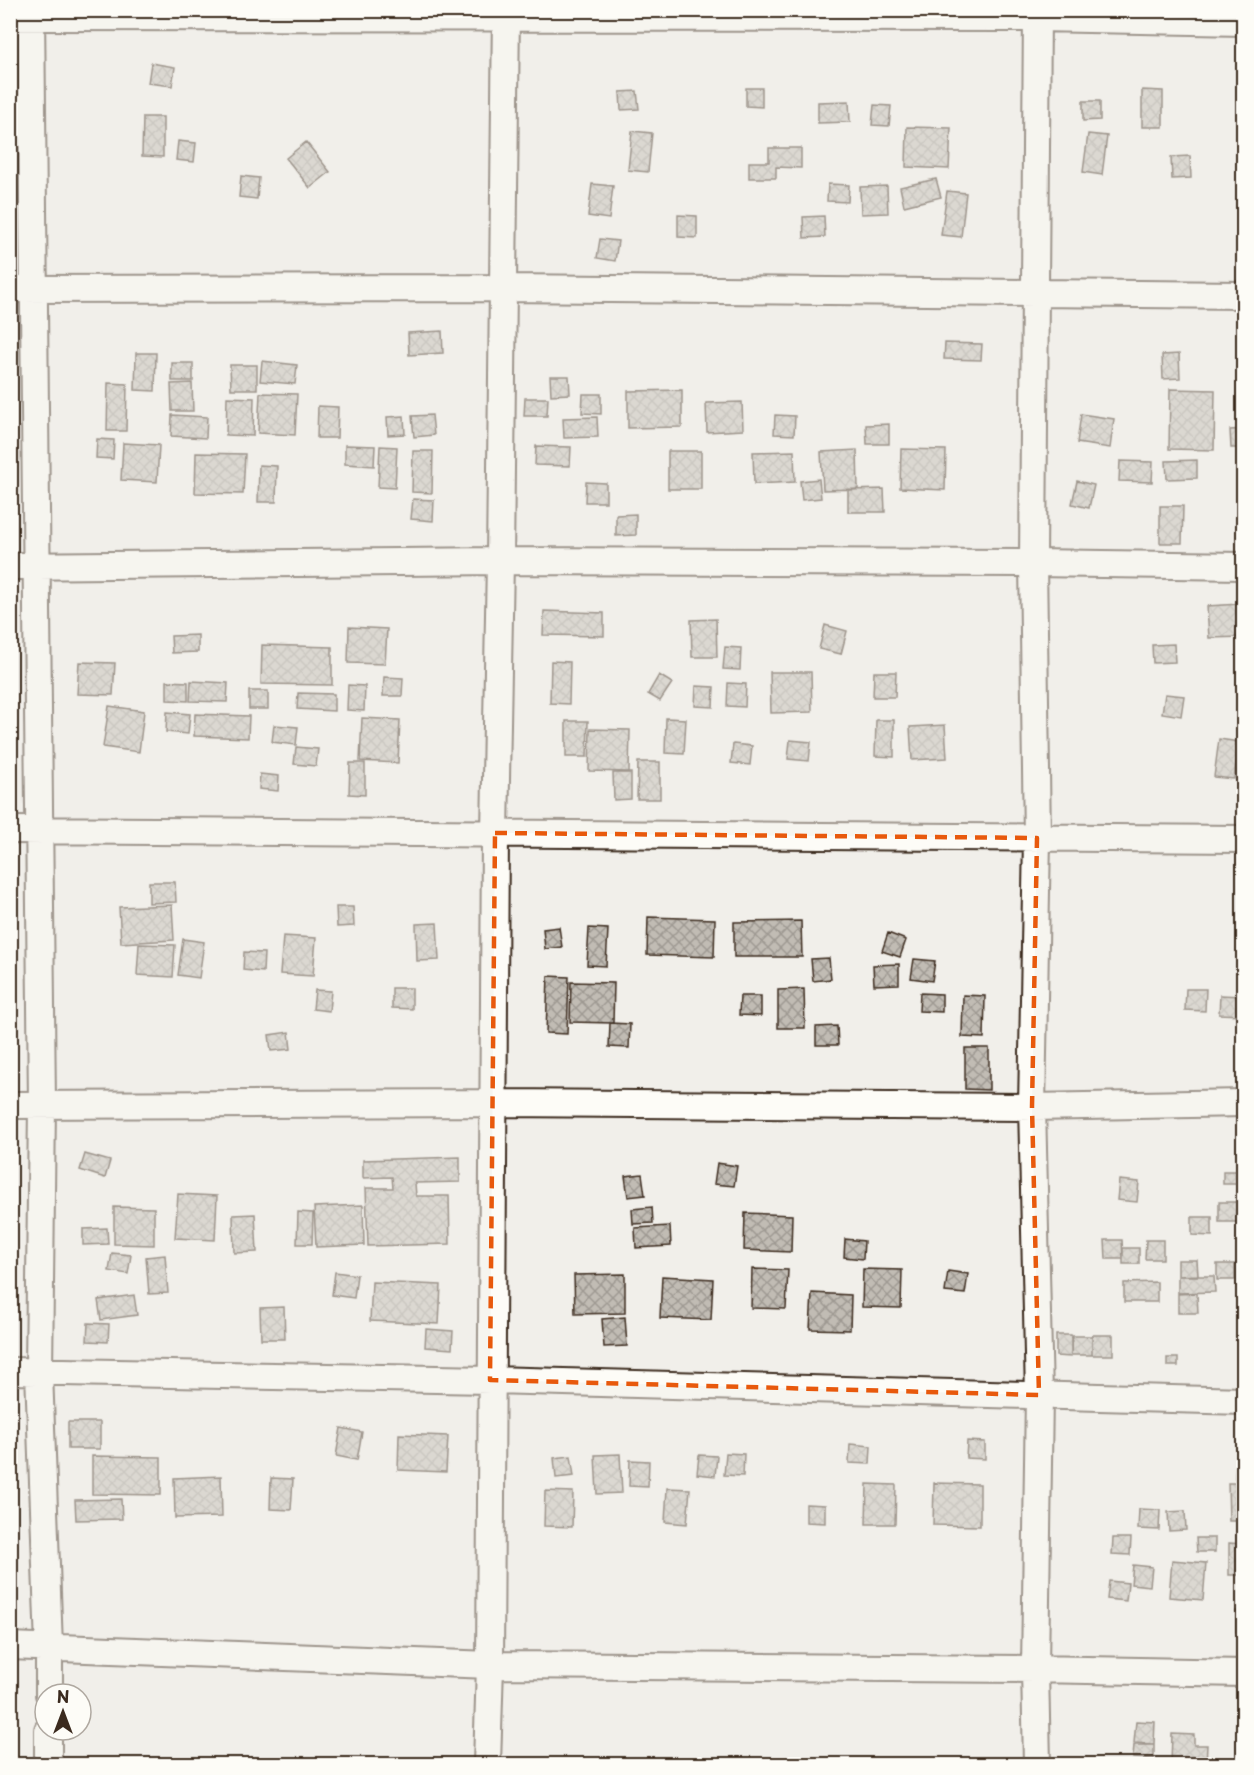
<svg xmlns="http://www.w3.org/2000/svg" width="1254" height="1775" font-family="'Playpen Sans',sans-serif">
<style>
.building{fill:url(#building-cross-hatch);stroke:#3b2a1e;stroke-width:1.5}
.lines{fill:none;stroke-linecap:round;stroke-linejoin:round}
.street-casing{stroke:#3b2a1e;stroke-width:30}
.street{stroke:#fdfcf7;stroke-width:26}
.marked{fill:none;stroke:#e8590c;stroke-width:4.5;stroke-dasharray:12 8;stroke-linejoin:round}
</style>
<defs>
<pattern id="building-cross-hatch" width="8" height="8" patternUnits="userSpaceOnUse" patternTransform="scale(1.5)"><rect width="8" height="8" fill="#c1bcb4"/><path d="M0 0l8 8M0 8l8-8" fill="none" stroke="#9e9992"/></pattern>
</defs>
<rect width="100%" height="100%" fill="#f1efea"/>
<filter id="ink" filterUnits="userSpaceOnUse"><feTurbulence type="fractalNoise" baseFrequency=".0167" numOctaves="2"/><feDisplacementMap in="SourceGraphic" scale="12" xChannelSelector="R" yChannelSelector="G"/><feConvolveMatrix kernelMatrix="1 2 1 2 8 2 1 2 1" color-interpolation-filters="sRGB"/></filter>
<g filter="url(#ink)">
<!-- building -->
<path class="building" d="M151,63L175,67L172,86L148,83Z
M746,88H762V107L746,106Z
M1142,90L1163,91V127H1142Z
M637,91L639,109L621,110L620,92Z
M849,101L850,122L818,123V102Z
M1083,101H1100V120L1083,121Z
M874,105L891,106L889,126L872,125Z
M143,117H163V157L142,156Z
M907,127L951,128L949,169L906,167Z
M632,131L652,133L648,172L628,170Z
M1088,134L1107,136L1102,175L1083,172Z
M178,141L196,143L194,162L176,160Z
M306,142L330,172L310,188L286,158Z
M769,148H801V168L776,167V178H749V162H769Z
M1190,156L1191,178L1172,179L1171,157Z
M241,176L259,178L257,199L239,197Z
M936,179L941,197L904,206L900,187Z
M592,184L613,186L609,219L588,216Z
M828,184L849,185L848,202L827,201Z
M887,186L888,213L861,214L860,187Z
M947,191L966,193L961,237L941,235Z
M678,215L697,216V238L678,237Z
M824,216L825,237L804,238L803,217Z
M600,239L618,241L615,261L597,258Z
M442,331L443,353L409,355L408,333Z
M945,343L982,344L981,360L944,359Z
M136,353H156L155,391L135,390Z
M1179,354L1180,378L1163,379L1162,355Z
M262,361L297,365L295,384L260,381Z
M172,363H193V381H172Z
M230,365H257V389H231Z
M550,376H569L570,394L551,395Z
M108,383L127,384L126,431H107Z
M192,383L193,411H172L171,384Z
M1170,389L1215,390L1214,450L1169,449Z
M682,390V427L628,428V391Z
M260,393L297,394L295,435L258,433Z
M583,394H601V414L582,413Z
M227,397L254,398L253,436L226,435Z
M525,398H548L547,416H524Z
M742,402L743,430L707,432L706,403Z
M318,406L338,407L337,438H317Z
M1081,414L1114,419L1110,448L1077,443Z
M172,415L207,417L206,438L171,436Z
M432,415L434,435L414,437L412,416Z
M775,415L795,416L794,435L774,434Z
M404,416L405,434L388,435L387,417Z
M597,417L598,437L564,438L563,418Z
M889,424V444H867L866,425Z
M1244,429V448H1231L1230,430Z
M97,439L114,440L113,459L96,458Z
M123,443L159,445L157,482L121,480Z
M345,445L375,446L374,466L345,464Z
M380,446L397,447L395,488L378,487Z
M536,446L571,447L570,466L535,465Z
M901,449L946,450L945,490L900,488Z
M857,450L858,489L823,490L821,452Z
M413,451H433L432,493L412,492Z
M668,451H701V489H668Z
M794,451L795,482L754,484L753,452Z
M196,453L245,454L243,494L195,493Z
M1197,460V478L1167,479L1166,461Z
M1120,461L1153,462L1152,482L1119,481Z
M259,465L277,466L276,502H258Z
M819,479L821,498L802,500L800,481Z
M1077,481L1094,485L1089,508L1072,504Z
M586,482L606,483V502H585Z
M884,489L885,512H848V490Z
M413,499L434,500L433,521L411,519Z
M1160,506H1183L1182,543H1160Z
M636,514V535L616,536V515Z
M1240,604L1242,637L1209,638L1207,606Z
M544,611L604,613V636L543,635Z
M716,619L717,657H692L691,620Z
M825,625L847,631L841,654L819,649Z
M349,627L387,629L385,664L348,663Z
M198,635V652L172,653L171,636Z
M1174,644L1175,662L1153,663L1152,645Z
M262,645L332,647V685L261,684Z
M725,647L741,648L740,670L723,669Z
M551,661L570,662L569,704L550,703Z
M79,662L115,663L113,695L77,694Z
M770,672H811L812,712L771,713Z
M874,672H896L895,697H873Z
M659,675L672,683L660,701L648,694Z
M384,677L403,678L402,696H383Z
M167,681L188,682V701L167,700Z
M191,681L228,683L227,702L190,701Z
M728,683L746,684L745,707L727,706Z
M348,685L365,686L364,711L347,710Z
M696,686L714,687L713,707L695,706Z
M249,691H268V709H249Z
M298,693L334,694V711L297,709Z
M1165,694L1184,696L1181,716L1162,713Z
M109,706L144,711L139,752L103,747Z
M167,712L190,714L188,734L166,732Z
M195,714L249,716L248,738L194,736Z
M362,718L400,720L398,763L360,761Z
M666,718L686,719L684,754L665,753Z
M876,720H894V757L875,756Z
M566,721H588L587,757H566Z
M274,725L298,727L296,745L272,742Z
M945,725L947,758L912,760L910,727Z
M590,729L630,730L629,772L589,771Z
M1219,739L1239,742L1234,779L1214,777Z
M790,740L811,742L809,761L788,759Z
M733,744L752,746L750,765L731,763Z
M296,747L318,749L316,766L294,764Z
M638,762H660V799H637Z
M350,763H365V795L349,794Z
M613,773H631V799L614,800Z
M260,774L279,776L278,791L259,789Z
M149,882H175L176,902L149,903Z
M172,905L174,940L121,943L119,907Z
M336,907H353L354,926L337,927Z
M648,917L715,919L714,957L647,955Z
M801,921L802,957H734V922Z
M437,923L439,960L417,961L416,924Z
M559,927L562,947L545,949L543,929Z
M589,928L608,929L606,966L587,965Z
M888,933L906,940L900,957L882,951Z
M283,936L316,938L313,976L280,974Z
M183,939L204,942L199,978L178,975Z
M139,944L175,945L173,977L137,975Z
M244,952L264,953L263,972L243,970Z
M829,958L831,979L813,981L811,959Z
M914,959L935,961L932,981L911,978Z
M899,964V984L874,985L873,965Z
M548,976L569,977L567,1034L546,1033Z
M571,982L614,983L613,1023L570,1022Z
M392,988H412V1009L392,1008Z
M804,989L805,1028H778V990Z
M1186,989H1206L1205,1011L1185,1010Z
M315,990L331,991L329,1011L313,1009Z
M920,993L942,994V1012L919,1011Z
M963,995L985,996L984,1038L962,1037Z
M1220,995L1241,996V1015L1219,1014Z
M740,996H761V1016L739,1015Z
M610,1023L630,1024L629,1048L609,1047Z
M837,1026L838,1045H816V1027Z
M289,1032L291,1049L271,1051L269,1035Z
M965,1048H989V1090L965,1089Z
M85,1154L110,1161L105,1178L80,1170Z
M460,1157V1182L415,1183L416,1196H449L450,1244L368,1246L366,1188H393L392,1177L363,1178V1160Z
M717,1163L737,1166L734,1186L714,1184Z
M1223,1171H1237V1184H1223Z
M642,1174L645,1195L628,1197L625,1176Z
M1119,1180L1139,1182L1137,1202L1117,1200Z
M178,1194L217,1196L215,1240L175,1238Z
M1239,1200H1244V1223H1239Z
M1219,1202H1237V1222H1219Z
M363,1205L364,1245L316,1247L314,1207Z
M114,1207L154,1208V1245L114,1244Z
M652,1207L653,1223L633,1224L632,1209Z
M298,1212L313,1213L312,1244H297Z
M745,1213L792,1215L791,1252L744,1250Z
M255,1214L257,1252L234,1253L233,1215Z
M1192,1217H1212V1236L1192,1235Z
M670,1226L671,1246L636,1248L635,1228Z
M107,1228L108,1244L83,1245V1229Z
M845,1239L864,1241L863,1259L844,1257Z
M1105,1240H1122L1123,1259H1106Z
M1146,1240H1163V1259H1145Z
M1123,1248H1139V1264H1123Z
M112,1253L131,1255L128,1274L109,1271Z
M165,1255L168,1293L149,1294L146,1257Z
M1178,1260H1197L1198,1275L1178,1276Z
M1217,1264H1235V1280H1217Z
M752,1269L788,1270L786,1309L751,1308Z
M863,1269L902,1270L901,1308L862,1307Z
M948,1271L968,1274L965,1294L945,1292Z
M335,1272L357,1275L354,1298L332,1295Z
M625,1274V1313L575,1314L574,1275Z
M662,1276L713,1279L711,1320L660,1318Z
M1178,1276H1214L1215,1292L1178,1293Z
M372,1282L441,1285L439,1324L370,1321Z
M1157,1282V1302H1124V1283Z
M812,1293L851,1295L850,1330L810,1329Z
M1197,1293L1198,1313H1178V1294Z
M134,1295L137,1315L101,1320L98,1300Z
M284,1307L285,1339H261L260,1308Z
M625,1317L627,1346L604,1347L602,1319Z
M88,1323L109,1324L108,1342L87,1341Z
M426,1329L453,1331L452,1349L425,1347Z
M1056,1335H1071V1357L1056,1356Z
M1092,1335H1113V1355H1092Z
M1072,1336H1092V1355H1071Z
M1167,1358H1178V1366H1167Z
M68,1422H100V1449H68Z
M341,1428L362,1432L357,1460L336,1456Z
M399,1434L448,1436L446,1472L398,1470Z
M967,1441L985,1442V1459L966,1458Z
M850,1444L871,1446L870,1464L849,1463Z
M726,1453L744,1454L743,1476L724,1475Z
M620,1454L622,1493L597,1494L595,1455Z
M699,1455L717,1456L715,1476L697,1474Z
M92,1456L161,1457V1495L92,1494Z
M571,1456L574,1476L556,1478L554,1458Z
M630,1460L649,1461L648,1487L629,1486Z
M1236,1463H1244V1479L1235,1478Z
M221,1476L222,1517L175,1518L174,1478Z
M271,1478L293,1479L291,1510L270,1509Z
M934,1483L980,1484V1526L933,1525Z
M1228,1483H1244V1521H1229Z
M867,1484L896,1485L895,1524H866Z
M667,1488L690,1489L687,1524L665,1522Z
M545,1491L573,1492L572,1527L544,1526Z
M121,1499L122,1519L76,1520L75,1500Z
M806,1504L825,1505V1523L806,1522Z
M1139,1509L1160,1510L1159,1530L1138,1529Z
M1185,1511L1186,1530L1169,1531L1168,1512Z
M1113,1538H1131L1130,1555L1112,1554Z
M1196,1538H1215V1552H1197Z
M1229,1543L1244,1544V1575H1229Z
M1172,1560L1206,1563L1203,1600L1169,1597Z
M1133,1565L1152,1567L1150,1586L1131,1584Z
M1109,1581L1128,1583L1126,1601L1107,1599Z
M1236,1611H1244V1632H1236Z
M1136,1721L1155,1722L1154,1744L1134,1743Z
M1172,1734L1194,1735V1745H1207L1206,1764H1171Z
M1134,1745H1154V1759L1133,1758Z"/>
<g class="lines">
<!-- street casing -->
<g class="street-casing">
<path id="street" d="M31,10L42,1105L39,1372L49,1647V1694
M1037,10L1033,563L1037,838L1032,1107L1039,1395L1035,1669L1037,1764
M10,17L1037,18L1244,22
M10,289L504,288L1244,295
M10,566L500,561L1033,563L1244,566
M10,830L1244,839
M10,1105L493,1103L1032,1107L1244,1103
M10,1371L490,1380L1244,1401
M10,1646L490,1665L1035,1669L1244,1673
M48,1764V1730
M487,1764L490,1665L495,833L500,561L506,10"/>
</g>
<!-- street -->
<use href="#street" class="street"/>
</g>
</g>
<!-- marked area -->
<path d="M0 0H1254V1775H0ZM495,833L1037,838L1032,1107L1039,1395L490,1380Z" fill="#f1efea" fill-opacity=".55" fill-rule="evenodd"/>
<path class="marked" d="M495,833L1037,838L1032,1107L1039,1395L490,1380Z"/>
<!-- margin -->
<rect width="1254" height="1775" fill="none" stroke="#fdfcf7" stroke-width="36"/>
<rect x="18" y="18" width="1218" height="1739" fill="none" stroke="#3b2a1e" stroke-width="2" filter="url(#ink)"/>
<!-- north arrow -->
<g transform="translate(63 1712)"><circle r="28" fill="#fdfcf7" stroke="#afa8a0" stroke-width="1.5"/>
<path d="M0-4.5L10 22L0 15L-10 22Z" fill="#3b2a1e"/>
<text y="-9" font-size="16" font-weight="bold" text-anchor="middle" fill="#3b2a1e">N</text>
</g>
</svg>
